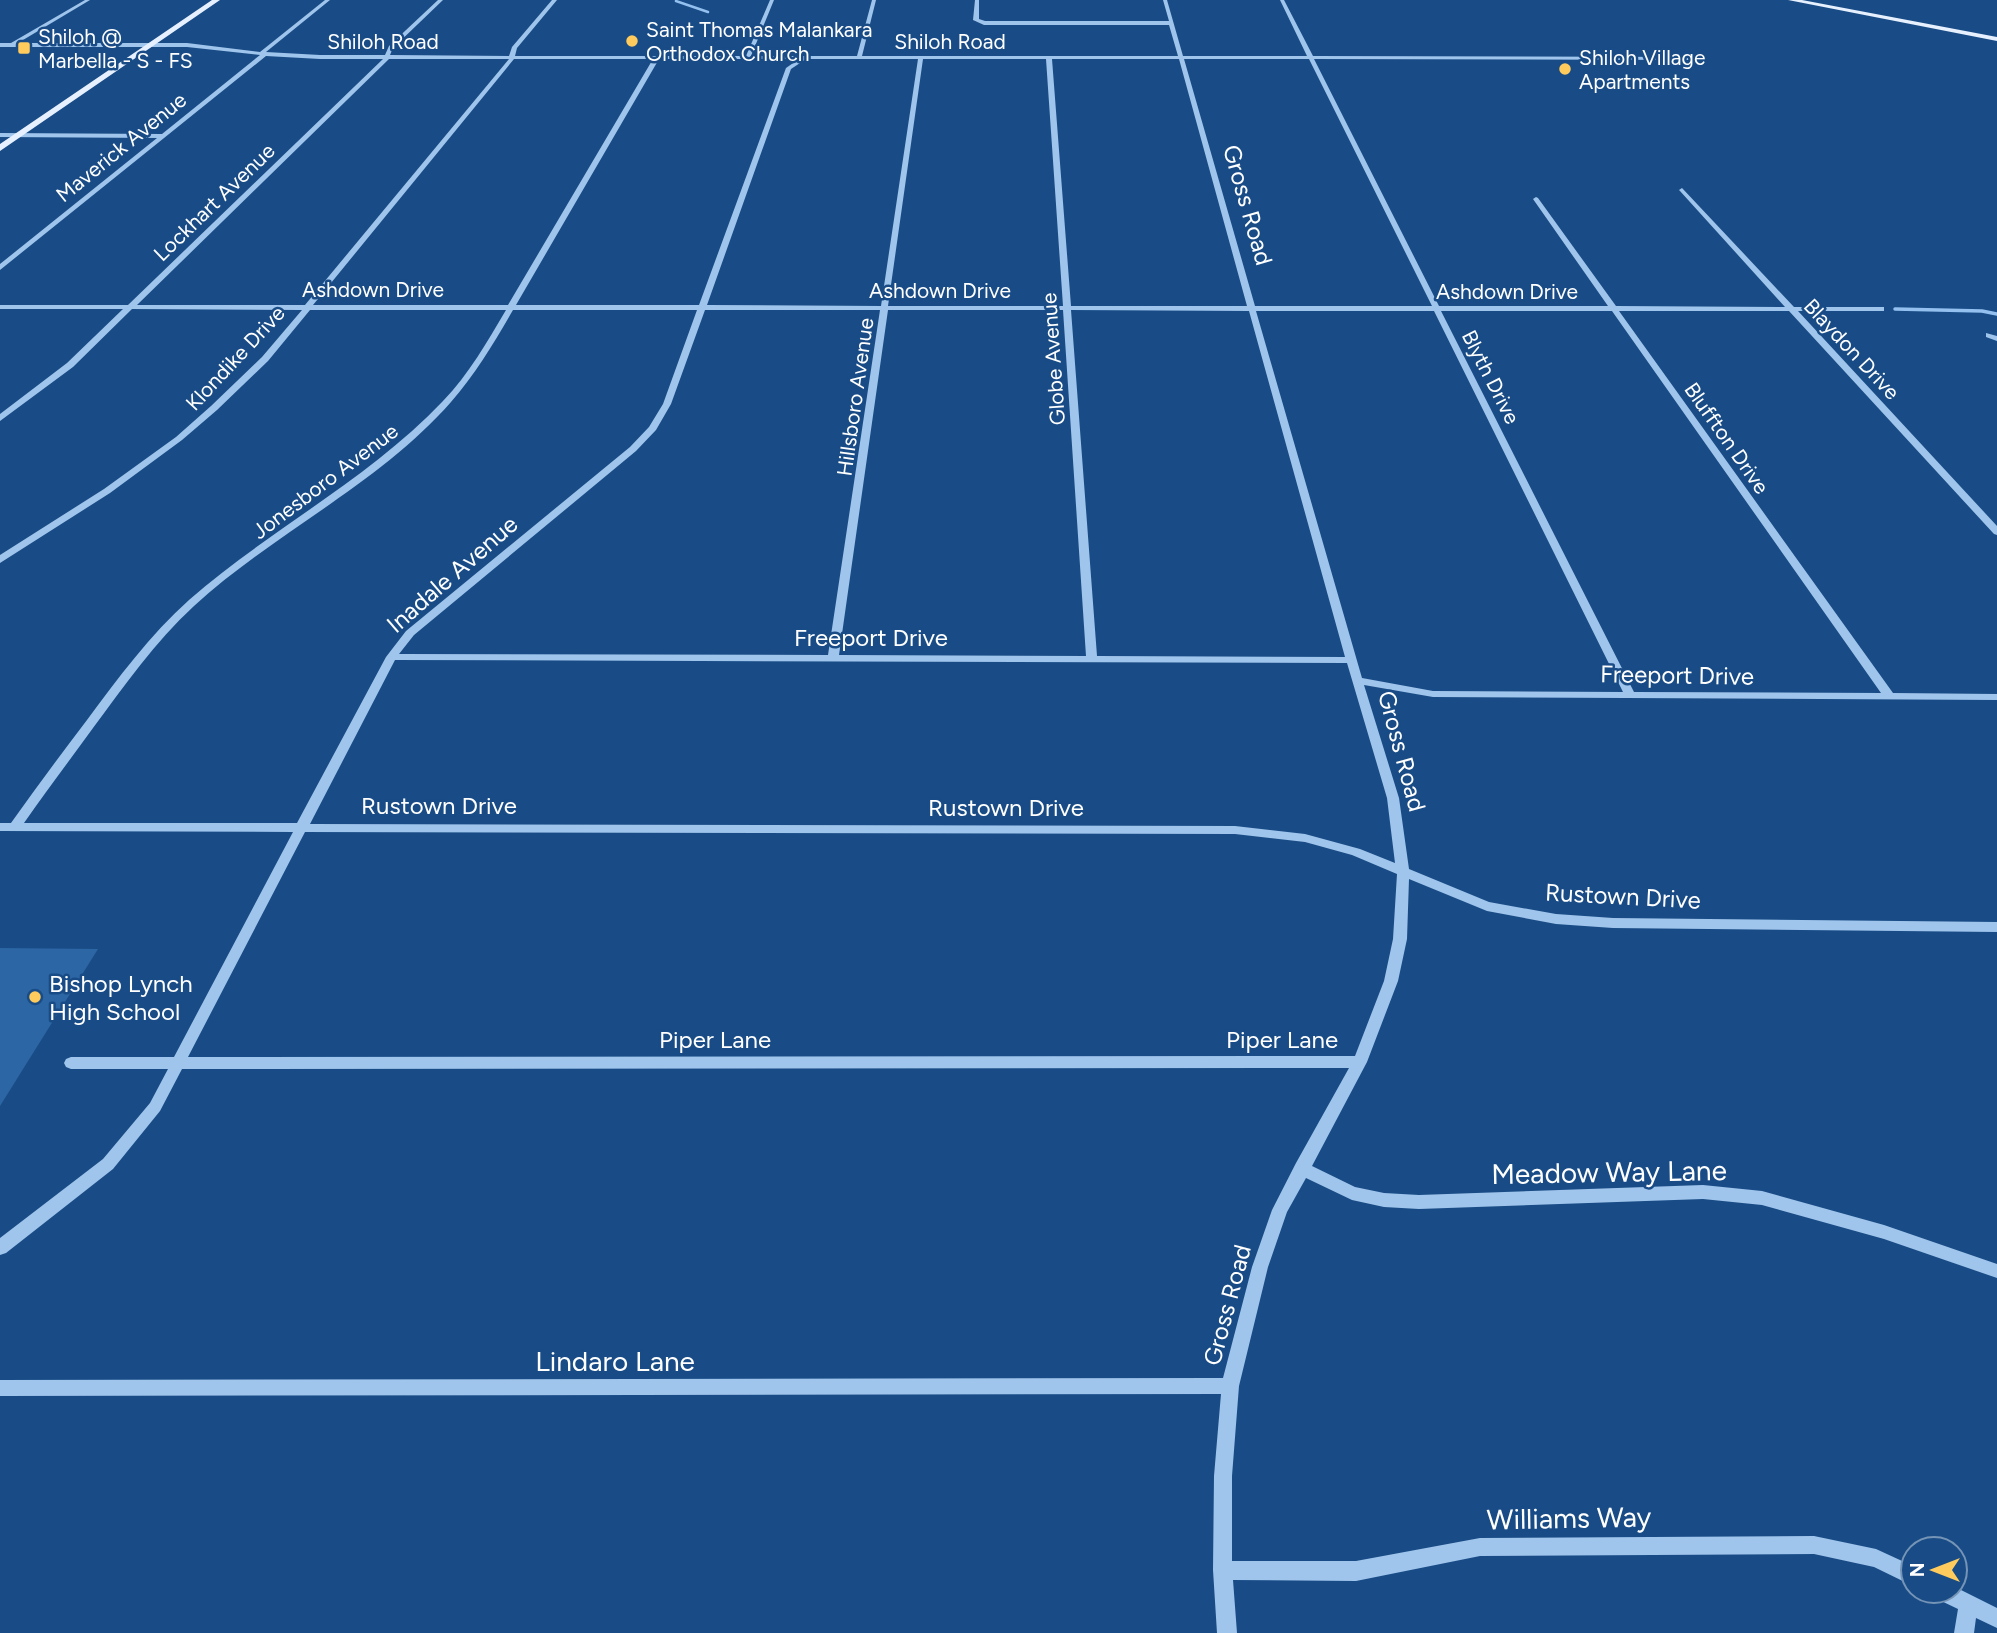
<svg xmlns="http://www.w3.org/2000/svg" width="1997" height="1633" font-family="Figtree,sans-serif">
<style>
.green{fill:#2c66a4}
.lines{fill:none;stroke-linecap:round;stroke-linejoin:round}
.stream-far1{stroke:#93c0ef;stroke-width:2.5}
.stream{stroke:#93c0ef;stroke-width:3.5}
.minor{fill:#a0c5ec;fill-rule:evenodd}
.major{fill:#e6f0ff;fill-rule:evenodd}
.poi-dot{fill:#ffcb5c;stroke:#194c86;stroke-width:2.5}
.labels{text-anchor:middle;dominant-baseline:central;stroke-width:5;stroke-linejoin:round;paint-order:stroke}
.far-poi-label{font-size:21px;fill:#fff;stroke:#194c86;text-anchor:start}
.far-street-label{font-size:21px;fill:#fff;stroke:#194c86}
.street-label{font-size:24px;fill:#fff;stroke:#194c86}
.poi-label{font-size:24px;fill:#fff;stroke:#194c86;text-anchor:start}
.near-street-label{font-size:28px;fill:#fff;stroke:#194c86}
</style>
<rect width="100%" height="100%" fill="#194c86"/>
<!-- green -->
<path class="green" d="M0,948L98,949L0,1106Z"/>
<g class="lines">
<!-- stream-far1 -->
<path class="stream-far1" d="M676,1L708,12"/>
<!-- stream -->
<path class="stream" d="M1895,309L1982,311L1997,314"/>
<!-- minor -->
<path class="minor" d="M85,0H90L18,43H187L260,52L325,0H330L266,52L320,55H385L389,46L438,0H443L393,48L390,55L509,56L512,47L552,0H557L517,48L515,56H746L770,0H774L751,56H857L872,0H876L862,56H1178L1169,25H984L973,20L975,0H979V19L985,21H1169L1163,0H1167L1183,56H1307L1280,0H1284L1313,56L1693,57L1691,60L1314,59L1439,306H1608L1533,199L1536,197L1538,198L1616,306L1785,307L1680,191L1679,190L1682,188L1794,307H1884V311H1798L1997,526V535L1994,534L1789,311H1619L1893,693L1997,694V700L1433,697L1364,685L1399,798L1409,869L1489,902L1556,914L1613,918L1997,922V932L1613,928L1556,924L1487,911L1409,879L1407,939L1398,981L1367,1062L1312,1166L1355,1187L1384,1193L1419,1195L1703,1185L1762,1191L1884,1225L1997,1264V1278L1884,1239L1762,1205L1703,1199L1419,1209L1384,1207L1352,1200L1306,1178L1287,1212L1268,1267L1239,1386L1232,1476V1561H1356L1480,1538L1814,1536L1876,1549L1913,1566V1586L1874,1567L1814,1554L1480,1556L1356,1581L1233,1580L1237,1633H1217L1213,1570L1214,1476L1221,1394L0,1396V1380L1223,1378L1252,1267L1272,1210L1296,1163L1349,1068L182,1069L160,1111L113,1169L6,1253L0,1255V1238L103,1159L150,1103L168,1069H71L66,1067L64,1063L66,1059L71,1057H174L293,832L0,831V823H11C36,788 61,754 87,720C118,678 150,635 189,600C270,529 368,480 443,401C469,374 487,342 506,310H310L268,361L217,410L182,440L110,493L0,563V555L104,489L176,437L211,406L262,357L302,310L132,309L73,367L0,421V414L67,363L123,309H0V305H128L383,59H320L266,56L0,270V264L157,138L0,137V133L162,134L260,55L187,47H0V43H11ZM389,59H509L305,305H137ZM514,59H653L508,305H313ZM659,59H799L786,68L699,305H516ZM806,59H918L881,306L707,305L791,69ZM923,59H1046L1063,306H888ZM1052,59H1179L1247,306H1071ZM1184,59H1309L1432,306H1255ZM513,310H697L663,404L649,427L630,447L406,631L386,657L297,823H24C46,791 70,760 93,728C124,686 155,642 194,606C275,532 378,485 451,402C476,373 494,343 513,310ZM705,310H880L828,655L399,654L414,635L636,451L656,430L671,404ZM888,310H1063L1086,656L839,655ZM1071,310L1249,311L1345,657L1097,656ZM1256,311H1434L1623,692L1433,691L1362,678ZM1441,311H1612L1881,693L1634,692ZM395,660L1347,663L1387,798L1395,863L1360,849L1305,834L1235,826L310,824ZM305,832L1235,834L1305,842L1352,855L1397,874L1393,939L1384,981L1355,1056L188,1057Z
M1986,333L1997,336V341L1986,337Z
M1955,1587L1997,1608V1628L1976,1618L1974,1633H1954L1958,1609L1935,1598L1932,1591H1955Z"/>
<!-- major -->
<path class="major" d="M212,0H220L0,151V144Z
M1788,0H1802L1997,37V41Z"/>
</g>
<!-- markers -->
<g class="poi-dot">
<circle cx="632" cy="41" r="7"/>
<rect x="17" y="41" width="14" height="14" rx="3.5"/>
<circle cx="1565" cy="69" r="7"/>
<circle cx="35" cy="997" r="7"/>
</g>
<g class="labels">
<!-- far-poi labels -->
<g class="far-poi-label">
<text x="646" y="29">Saint Thomas Malankara<tspan x="646" dy="24">Orthodox Church</tspan></text>
<text x="38" y="36">Shiloh @<tspan x="38" dy="24">Marbella - S - FS</tspan></text>
<text x="1579" y="57">Shiloh Village<tspan x="1579" dy="24">Apartments</tspan></text>
</g>
<!-- far-street labels -->
<g class="far-street-label">
<text x="383" y="41">Shiloh Road</text>
<text x="950" y="41">Shiloh Road</text>
<text transform="translate(121 147) rotate(-39)">Maverick Avenue</text>
<text transform="translate(214 202) rotate(-44)">Lockhart Avenue</text>
<text x="373" y="289">Ashdown Drive</text>
<text x="940" y="290">Ashdown Drive</text>
<text x="1507" y="291">Ashdown Drive</text>
<text transform="translate(1852 349) rotate(47)">Blaydon Drive</text>
<text transform="translate(235 358) rotate(-47)">Klondike Drive</text>
<text transform="translate(1053 359) rotate(-94)">Globe Avenue</text>
<text transform="translate(1491 377) rotate(63)">Blyth Drive</text>
<text transform="translate(855 397) rotate(-82)">Hillsboro Avenue</text>
<text transform="translate(1727 438) rotate(55)">Bluffton Drive</text>
<text transform="translate(325 481) rotate(-37)">Jonesboro Avenue</text>
</g>
<!-- street labels -->
<g class="street-label">
<text transform="translate(1248 205) rotate(74)">Gross Road</text>
<text transform="translate(452 574) rotate(-41)">Inadale Avenue</text>
<text x="871" y="637">Freeport Drive</text>
<text transform="translate(1677 675) rotate(1)">Freeport Drive</text>
<text transform="translate(1402 751) rotate(75)">Gross Road</text>
<text x="439" y="805">Rustown Drive</text>
<text x="1006" y="807">Rustown Drive</text>
<text transform="translate(1623 896) rotate(3)">Rustown Drive</text>
<text x="715" y="1039">Piper Lane</text>
<text x="1282" y="1039">Piper Lane</text>
<text transform="translate(1227 1305) rotate(-75)">Gross Road</text>
</g>
<!-- poi labels -->
<g class="poi-label">
<text x="49" y="983">Bishop Lynch<tspan x="49" dy="28">High School</tspan></text>
</g>
<!-- near-street labels -->
<g class="near-street-label">
<text transform="translate(1609 1172) rotate(-1)">Meadow Way Lane</text>
<text x="615" y="1361">Lindaro Lane</text>
<text transform="translate(1569 1518) rotate(-1)">Williams Way</text>
</g>
</g>
<!-- north arrow -->
<g transform="translate(1934 1570) rotate(270)"><circle r="33" fill="#194c86" stroke="#7594b6" stroke-width="2"/>
<path d="M0-5L12 26L0 18L-12 26Z" fill="#ffcb5c"/>
<text y="-10" font-size="19" font-weight="bold" text-anchor="middle" fill="#ffffff">N</text>
</g>
</svg>
